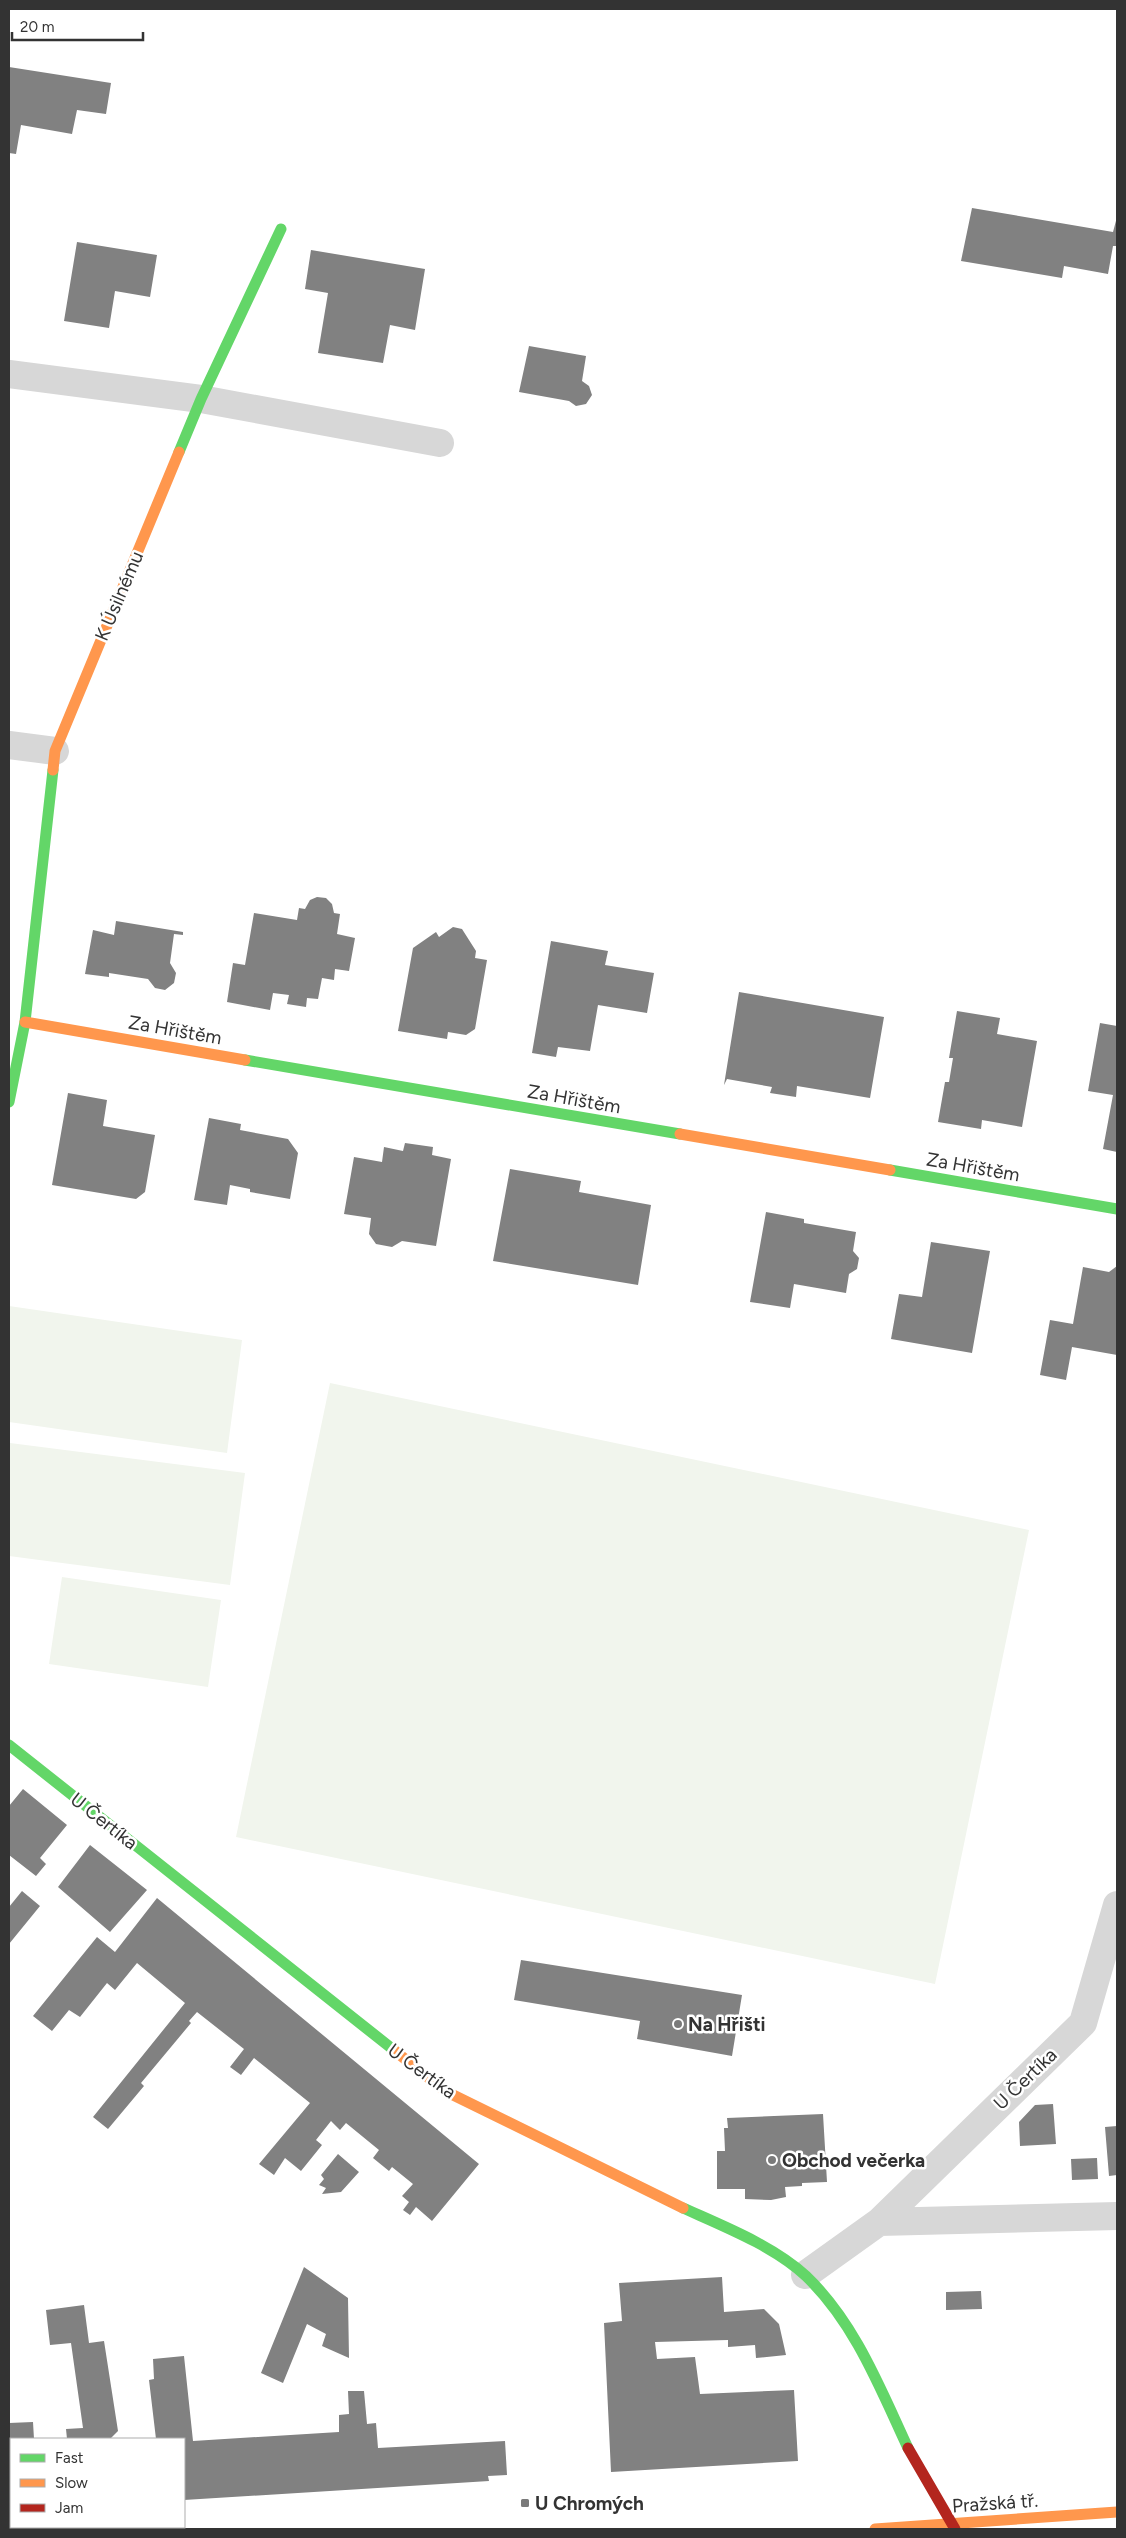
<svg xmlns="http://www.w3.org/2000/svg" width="1126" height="2538" font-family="Figtree,sans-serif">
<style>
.green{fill:#f1f5ed}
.building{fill:#818181}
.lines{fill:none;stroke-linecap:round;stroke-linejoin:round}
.street{stroke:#d7d7d7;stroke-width:28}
.fast{stroke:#63d668;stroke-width:11}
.slow{stroke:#ff974d;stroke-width:11}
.jam{stroke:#b3261e;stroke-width:11}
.poi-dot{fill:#7a7a7a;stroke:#fff;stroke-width:2}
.labels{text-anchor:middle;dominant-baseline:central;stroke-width:5;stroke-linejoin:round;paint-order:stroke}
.street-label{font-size:19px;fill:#333;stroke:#fff}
.poi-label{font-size:19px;font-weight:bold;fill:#333;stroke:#fff;text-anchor:start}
</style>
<rect width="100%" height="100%" fill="#fff"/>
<!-- green -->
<path class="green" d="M9,1306L242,1340L227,1453L9,1422Z
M330,1383L1029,1530L935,1984L236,1837Z
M10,1443L245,1473L230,1585L9,1556Z
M62,1577L221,1600L208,1687L49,1664Z"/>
<!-- building -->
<path class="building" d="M9,67L111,83L106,114L77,110L72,134L21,125L16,154L9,153Z
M972,208L1113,232L1117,217V246H1113L1108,274L1064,266L1062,278L961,261Z
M77,242L157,255L150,297L115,291L109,328L64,321Z
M311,250L425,269L415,330L390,325L383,363L318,353L328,293L305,289Z
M529,346L586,356L582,381L589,386L592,395L586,404L576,406L569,401L519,392Z
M317,897L326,898L332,904L334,913L340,914L337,934L355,938L349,971L335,969L334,980L322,978L318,999L307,998L306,1007L287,1004L289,995L273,993L270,1010L227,1002L233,963L245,965L254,913L297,920L299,908L305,909L310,900Z
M116,921L183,932V935L174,934L170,963L176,973L174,983L165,990L155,988L148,979L109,973V977L85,974L93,930L114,935Z
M453,927L462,929L476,951L475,958L487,960L475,1029L466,1035L448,1032L447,1039L398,1031L413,948L436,932L439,937Z
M551,941L608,951L605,965L654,973L647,1013L598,1005L590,1051L558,1047L556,1057L532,1053Z
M739,992L884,1017L870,1098L797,1086L796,1097L770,1093L772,1087L727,1079L724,1085Z
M957,1011L1000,1018L997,1034L1037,1041L1022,1127L982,1120L981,1129L938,1122L945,1082H949L953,1058H949Z
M1100,1023L1117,1026V1152L1103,1149L1113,1095L1088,1091Z
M68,1093L107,1100L103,1126L155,1135L145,1192L136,1199L52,1185Z
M209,1118L241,1124L240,1130L288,1139L298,1153L290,1199L250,1192V1189L230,1185L227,1205L194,1200Z
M405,1143L433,1147L432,1155L451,1159L436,1246L402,1241L392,1247L376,1244L369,1234L371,1218L344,1214L354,1157L382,1162L384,1147L403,1151Z
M510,1169L581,1181L579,1192L651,1205L638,1285L493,1261Z
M766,1212L804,1219V1223L856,1232L853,1251L859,1258L857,1269L849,1274L846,1293L794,1284L790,1308L750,1302Z
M931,1242L990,1251L972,1353L891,1339L899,1294L922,1297Z
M1117,1266V1355L1072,1347L1066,1380L1040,1375L1050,1320L1073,1324L1083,1267L1109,1272Z
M23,1789L67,1825L40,1858L46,1864L36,1876L9,1855V1806Z
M90,1845L147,1890L110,1932L58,1887Z
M22,1891L40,1906L9,1944V1907Z
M157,1898L479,2164L432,2221L416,2207L410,2215L403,2210L409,2202L402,2196L413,2184L392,2167L389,2171L373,2158L379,2150L346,2123L340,2130L331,2121L316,2140L322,2145L301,2171L285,2158L274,2175L259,2164L310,2103L254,2058L241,2075L230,2067L244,2049L197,2012L189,2021L191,2023L141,2083L144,2086L108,2129L93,2117L185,2003L137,1963L115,1990L107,1983L80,2017L69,2010L52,2031L33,2016L97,1937L115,1952Z
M521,1960L742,1995L732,2056L637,2039L640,2021L514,2000Z
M1053,2104L1056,2144L1020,2146L1019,2122L1035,2105Z
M823,2114L827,2182L802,2183V2186L785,2187L786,2197L771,2200L745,2199V2189H717V2151H725L724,2128H728L727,2118Z
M1117,2126V2175L1109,2176L1105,2127Z
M338,2154L359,2172L341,2192L322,2194L326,2188L319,2185L324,2179L321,2175Z
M1097,2158L1098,2179L1072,2180L1071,2159Z
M304,2267L348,2298L349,2358L322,2346L326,2334L307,2324L283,2383L261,2373Z
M722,2277L724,2312L764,2309L779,2324L786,2355L756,2358L755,2345L728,2347V2340L655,2342L657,2359L695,2357L700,2394L794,2390L798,2461L611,2472L604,2323L622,2321L619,2283Z
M981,2291L982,2309L946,2310V2292Z
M84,2305L89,2343L104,2341L118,2431L110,2439H67L66,2429L83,2428L71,2343L50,2345L46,2310Z
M184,2356L193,2441L339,2432V2415L349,2414L348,2391H364L367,2424L376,2423L378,2448L505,2441L507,2475L488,2476L489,2481L184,2500V2439H156L149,2380L154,2379L153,2359Z
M33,2422L34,2439H11V2512L9,2513V2423Z"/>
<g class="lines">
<!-- street -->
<path class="street" d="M9,374L201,399L440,443
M9,745L55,751
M879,2222L1117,2216
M805,2275L879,2222L1083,2023L1117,1905"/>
<!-- fast -->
<path class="fast" d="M179,452L201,399L281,229
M245,1060L680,1134
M9,1102L25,1022L53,770
M890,1170L1117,1209
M9,1745L395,2051
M683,2208C723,2226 774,2246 806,2276C855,2323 880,2388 908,2448"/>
<!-- slow -->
<path class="slow" d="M53,770L55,751L179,452
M25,1022L245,1060
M680,1134L890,1170
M395,2051L445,2091L683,2208
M875,2529L1117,2512"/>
<!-- jam -->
<path class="jam" d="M908,2448L955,2529"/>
</g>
<!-- markers -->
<g class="poi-dot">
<circle cx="678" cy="2024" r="5"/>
<circle cx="772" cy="2160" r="5"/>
<rect x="520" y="2498" width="10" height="10" rx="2.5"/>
</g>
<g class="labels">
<!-- street labels -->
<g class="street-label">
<text transform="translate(119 596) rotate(-67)">K Úsilnému</text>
<text transform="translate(175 1030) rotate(10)">Za Hřištěm</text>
<text transform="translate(574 1099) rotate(10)">Za Hřištěm</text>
<text transform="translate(973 1167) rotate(10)">Za Hřištěm</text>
<text transform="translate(104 1821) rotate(38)">U Čertíka</text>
<text transform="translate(422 2071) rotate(36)">U Čertíka</text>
<text transform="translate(1025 2079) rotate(-44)">U Čertíka</text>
<text transform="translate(995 2503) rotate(-4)">Pražská tř.</text>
</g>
<!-- poi labels -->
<g class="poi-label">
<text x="688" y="2024">Na Hřišti</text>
<text x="782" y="2160">Obchod večerka</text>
<text x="535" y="2503">U Chromých</text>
</g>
</g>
<!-- border -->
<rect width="1126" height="2538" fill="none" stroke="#333333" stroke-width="20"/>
<!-- legend -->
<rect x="10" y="2438" width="175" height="90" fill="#ffffff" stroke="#adadad"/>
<rect x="20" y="2454" width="25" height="8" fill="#63d668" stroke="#adadad"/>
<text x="55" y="2463" font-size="15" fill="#333333">Fast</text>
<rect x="20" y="2479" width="25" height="8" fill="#ff974d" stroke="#adadad"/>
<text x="55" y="2488" font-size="15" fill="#333333">Slow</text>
<rect x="20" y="2504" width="25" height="8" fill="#b3261e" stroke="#adadad"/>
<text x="55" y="2513" font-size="15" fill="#333333">Jam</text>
<!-- scale -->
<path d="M12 32v8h131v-8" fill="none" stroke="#333333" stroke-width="2.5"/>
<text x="20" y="32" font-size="15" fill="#333333" stroke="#ffffff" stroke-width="4" paint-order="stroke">20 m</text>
</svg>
